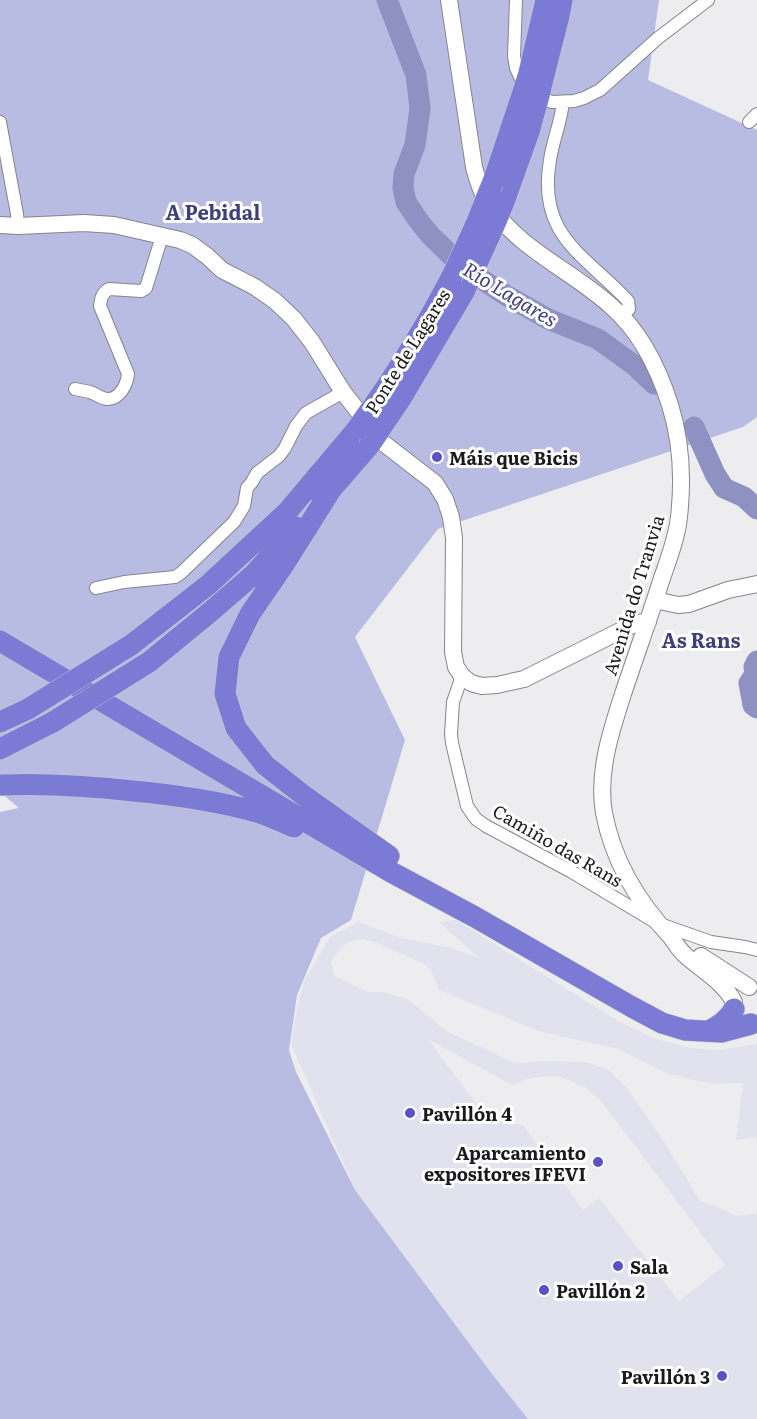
<svg xmlns="http://www.w3.org/2000/svg" width="757" height="1419" font-family="Literata,serif">
<style>
.built{fill:#e1e2ed;fill-rule:evenodd}
.green{fill:#b9bce2}
.lines{fill:none;stroke-linecap:round;stroke-linejoin:round}
.river{stroke:#8e91c2;stroke-width:21}
.minor-casing{stroke:#858588;stroke-width:14}
.secondary-casing{stroke:#858588;stroke-width:18}
.motorway-casing{stroke:#c8c8c9;stroke-width:22}
.minor{stroke:#fff;stroke-width:12}
.secondary{stroke:#fff;stroke-width:16}
.motorway{stroke:#7b7bd6;stroke-width:21}
.motorway-bridge-casing{stroke:#c8c8c9;stroke-width:22;stroke-linecap:butt}
.motorway-bridge{stroke:#7b7bd6;stroke-width:21}
.poi-dot{fill:#5b51c9;stroke:#fff;stroke-width:2}
.labels{text-anchor:middle;dominant-baseline:central;stroke-width:6;stroke-linejoin:round;paint-order:stroke}
.street-label{font-size:18px;fill:#1a1a1c;stroke:#fff}
.poi-label{font-size:18px;font-weight:bold;fill:#1a1a1c;stroke:#fff;text-anchor:start}
.neighbourhood-label{font-size:20px;font-weight:bold;fill:#403f7c;stroke:#fff}
.water-label{font-size:20px;font-style:italic;fill:#42407f;stroke:#fff}
</style>
<rect width="100%" height="100%" fill="#ededf0"/>
<!-- built -->
<path class="built" d="M456,920L618,1021L656,1039L690,1048L719,1050L757,1044V1137L736,1140L743,1083L715,1084L693,1080L667,1073L619,1049L538,1031L439,990L431,970L424,964L375,942L363,939L348,942L338,951L331,962L334,976L367,992H383L407,999L419,1008L444,1030L515,1063L546,1061L585,1062L607,1069L627,1088L665,1143L700,1201L716,1206L736,1216L757,1214V1419H528L492,1374L355,1190L291,1044L297,1009L304,981L330,937L358,922L401,938L451,948L479,958L439,922ZM428,1039L512,1085L528,1079L544,1076L561,1077L587,1088L601,1101L725,1265L679,1301L599,1198L583,1210L523,1125L488,1120Z"/>
<!-- green -->
<path class="green" d="M0,0H659L648,80L757,130V417L743,427L438,529L355,637L405,740L351,920L321,938L297,995L289,1050L296,1072L355,1190L492,1374L528,1419H0V812L19,808L0,792Z"/>
<g class="lines">
<!-- river -->
<path class="river" d="M387,0L416,75L420,108L415,145L404,174L403,188L406,202L418,220L431,236L463,267L507,296L548,319L598,339L634,365L654,384
M694,427L715,474L724,488L744,497L757,509
M757,661L754,667L755,674L749,683L753,705L757,708"/>
<!-- minor casing -->
<g class="minor-casing">
<path id="minor" d="M516,0L514,56L516,68L521,79L530,91L540,98L552,102L574,101L584,98L600,90L658,38L708,0
M563,102C561,122 553,140 550,160C537,236 584,254 628,301L629,309L622,316
M0,122L17,214L18,226
M749,122L757,114
M75,389C80,390 85,391 90,392C96,394 102,399 108,399C120,399 127,384 128,374L100,306C101,298 102,293 109,289L141,291L146,288L162,236
M96,588L124,582L175,577L181,573L234,522L244,506L247,488L252,482L257,473L279,456L285,448L296,426L306,413L343,392
M462,676L453,702L451,734L452,743L467,806L476,819L486,826L572,872L657,923L711,942L745,947L757,950"/>
</g>
<!-- secondary casing -->
<g class="secondary-casing">
<path id="secondary" d="M449,0L474,167C477,179 481,192 488,203C518,249 571,270 611,306C641,332 658,367 670,405C681,440 683,481 679,517C677,537 669,558 662,578C650,616 636,655 623,694C611,731 597,773 604,813C613,860 638,902 670,936C675,942 679,950 685,955C701,970 724,982 734,1002
M0,225L18,226L84,223L114,225L180,240L192,245L207,256L222,270L255,287L275,301L294,319L312,342L343,392L382,442L435,483L445,499L451,517L454,538L453,652L456,667L462,676L471,683L482,686L497,685L524,679L636,623L648,622
M655,600L678,605L689,604L728,590L757,584
M701,956L749,987"/>
</g>
<!-- motorway casing -->
<g class="motorway-casing">
<path id="motorway" d="M528,77L546,0
M540,91L559,16L562,0
M493,182L520,101
M504,202L529,132L535,110
M454,272L476,224
M464,292L490,235
M331,490L285,563L250,614L229,657L225,694L236,728L265,765L303,795L389,856
M322,500L368,447
M0,641L391,872L475,917L632,1007L662,1023L685,1030L721,1032L751,1024
M131,645L208,585L287,512L357,429
M149,662L209,613L253,575L296,527
M0,722L28,709
M0,749L53,722
M0,785C45,783 89,786 133,791C176,795 219,801 260,813C272,817 283,823 294,827
M709,1031C720,1025 728,1020 734,1009"/>
</g>
<!-- minor -->
<use href="#minor" class="minor"/>
<!-- secondary -->
<use href="#secondary" class="secondary"/>
<!-- motorway -->
<use href="#motorway" class="motorway"/>
<!-- motorway-bridge casing -->
<g class="motorway-bridge-casing">
<path id="motorway-bridge" d="M520,101L528,77
M535,110L540,91
M476,224L493,182
M490,235L504,202
M357,429C393,379 426,327 454,272
M368,447L402,397L464,292
M28,709L131,645
M53,722L149,662"/>
</g>
<!-- motorway-bridge -->
<use href="#motorway-bridge" class="motorway-bridge"/>
</g>
<!-- markers -->
<g class="poi-dot">
<circle cx="437" cy="457" r="6"/>
<circle cx="410" cy="1113" r="6"/>
<circle cx="598" cy="1162" r="6"/>
<circle cx="618" cy="1266" r="6"/>
<circle cx="544" cy="1290" r="6"/>
<circle cx="722" cy="1376" r="6"/>
</g>
<g class="labels">
<!-- street labels -->
<g class="street-label">
<text transform="translate(407 351) rotate(-58)">Ponte de Lagares</text>
<text transform="translate(633 595) rotate(-73)">Avenida do Tranvia</text>
<text transform="translate(558 845) rotate(30)">Camiño das Rans</text>
</g>
<!-- poi labels -->
<g class="poi-label">
<text x="449" y="457">Máis que Bicis</text>
<text x="422" y="1113">Pavillón 4</text>
<text x="586" y="1152" text-anchor="end">Aparcamiento<tspan x="586" dy="21">expositores IFEVI</tspan></text>
<text x="630" y="1266">Sala</text>
<text x="556" y="1290">Pavillón 2</text>
<text x="710" y="1376" text-anchor="end">Pavillón 3</text>
</g>
<!-- neighbourhood labels -->
<g class="neighbourhood-label">
<text x="213" y="211">A Pebidal</text>
<text x="701" y="639">As Rans</text>
</g>
<!-- water labels -->
<g class="water-label">
<text transform="translate(511 293) rotate(31)">Río Lagares</text>
</g>
</g>
</svg>
